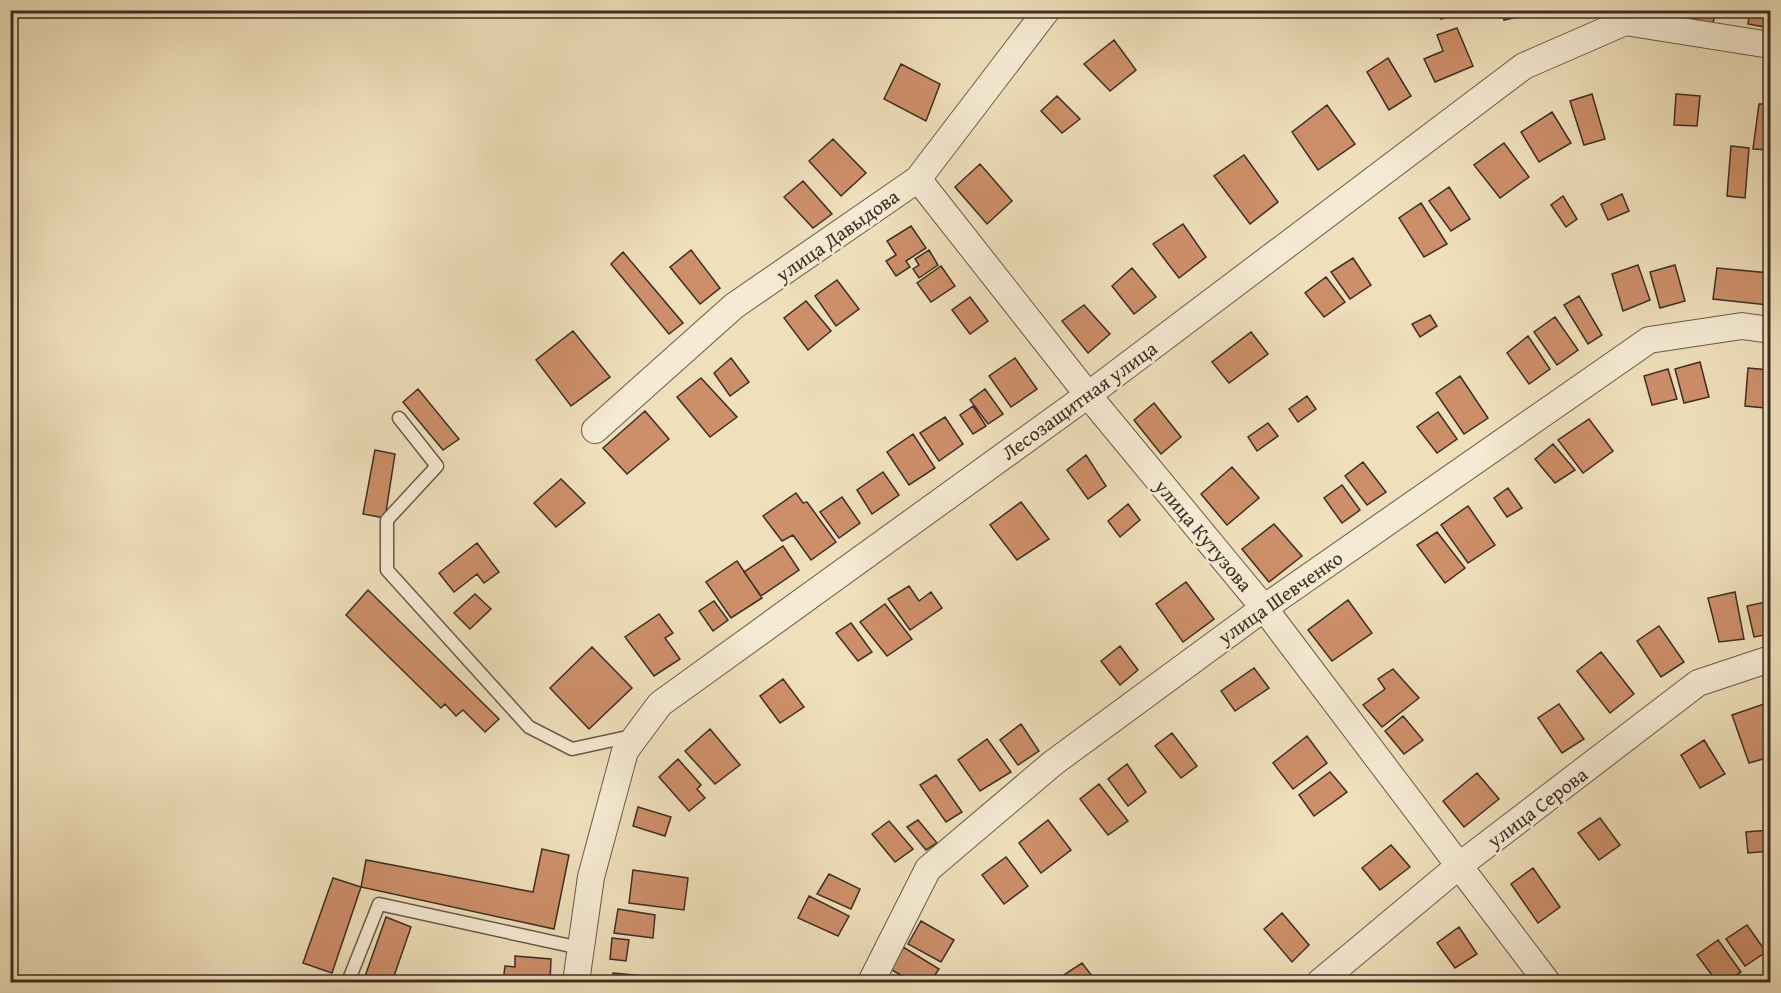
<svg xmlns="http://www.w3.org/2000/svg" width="1781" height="993" font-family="'Gentium Book Plus',serif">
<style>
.building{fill:#cd8f6a;stroke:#3e2e25;stroke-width:1.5}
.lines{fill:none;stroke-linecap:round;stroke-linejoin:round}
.lane-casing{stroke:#6a5a4a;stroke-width:15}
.street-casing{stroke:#6a5a4a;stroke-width:28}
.lane{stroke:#f5ead3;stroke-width:12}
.street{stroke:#f5ead3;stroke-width:26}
.labels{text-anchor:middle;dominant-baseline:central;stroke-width:5;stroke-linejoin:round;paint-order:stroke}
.street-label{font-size:20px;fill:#3e2e25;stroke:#f5ead3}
</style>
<rect width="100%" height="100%" fill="#efdfbb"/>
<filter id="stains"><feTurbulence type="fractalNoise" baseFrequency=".00333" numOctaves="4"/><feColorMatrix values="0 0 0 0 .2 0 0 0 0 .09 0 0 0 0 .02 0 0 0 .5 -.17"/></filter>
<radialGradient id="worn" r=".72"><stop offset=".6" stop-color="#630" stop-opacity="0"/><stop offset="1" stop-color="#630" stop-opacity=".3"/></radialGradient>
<!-- building -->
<path class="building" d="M1183,10H1196L1189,17Z
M1438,10H1467L1441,19Z
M1502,10H1533L1534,13L1504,20Z
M1659,10H1716L1713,23L1658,13Z
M1750,10H1770V28L1748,24Z
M1457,28L1473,66L1435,82L1424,59L1443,51L1437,35Z
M1114,40L1136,70L1110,91L1084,64Z
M1388,58L1411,96L1389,110L1367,72Z
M901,64L940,84L926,121L884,99Z
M1592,94L1605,139L1584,145L1570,101Z
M1676,94L1700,96L1697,126L1674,125Z
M1057,96L1080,119L1062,133L1041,111Z
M1759,104H1770V150L1753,149Z
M1327,105L1355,144L1318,170L1292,132Z
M1552,112L1571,143L1539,162L1521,132Z
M833,139L866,173L841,196L809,161Z
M1504,143L1529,177L1500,198L1474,165Z
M1731,146L1749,148L1745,198L1727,196Z
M1244,155L1278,202L1250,224L1214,176Z
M980,164L1012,201L987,224L955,187Z
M803,181L832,214L813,228L784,197Z
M1449,187L1470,219L1451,231L1429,201Z
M1622,194L1629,211L1608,220L1601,204Z
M1563,196L1577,219L1566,227L1551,205Z
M1421,203L1447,244L1424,257L1399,218Z
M1183,224L1206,257L1179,278L1153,244Z
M911,226L926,248L906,261L910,267L896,276L886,261L896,255L887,241Z
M691,250L720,288L700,304L670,267Z
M929,250L938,265L919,278L913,269L919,265L915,259Z
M623,252L683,323L669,334L611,264Z
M1353,258L1371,285L1350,299L1331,272Z
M1638,265L1650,300L1623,311L1612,274Z
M1675,265L1685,301L1660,308L1650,272Z
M941,266L955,286L931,302L917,283Z
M1132,268L1156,297L1134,314L1112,286Z
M1717,268L1770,273L1768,305L1713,299Z
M1326,277L1345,302L1324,317L1305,293Z
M837,280L859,309L836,326L815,296Z
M1579,296L1602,335L1588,344L1564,305Z
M970,297L988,321L970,334L952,310Z
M806,301L831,331L808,350L784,318Z
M1084,305L1110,334L1088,353L1062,321Z
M1430,315L1437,326L1420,337L1412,324Z
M1555,317L1578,350L1557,365L1534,332Z
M573,331L610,377L571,406L536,360Z
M1251,332L1268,354L1229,383L1212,362Z
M1528,336L1550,369L1529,384L1507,353Z
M731,358L749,382L730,396L714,373Z
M1015,358L1037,389L1011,407L989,376Z
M1700,362L1709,397L1684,403L1675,369Z
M1748,368L1769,370L1765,408L1745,406Z
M1668,369L1677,399L1652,405L1644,376Z
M1460,376L1488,418L1464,434L1436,393Z
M701,378L737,417L710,437L677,397Z
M418,389L459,439L443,450L403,402Z
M985,389L1003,414L988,424L970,400Z
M1307,396L1316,409L1298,422L1289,409Z
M1154,403L1181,437L1161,454L1134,420Z
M973,406L986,426L973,434L960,415Z
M645,411L669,439L627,474L603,448Z
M1438,412L1457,439L1437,453L1417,427Z
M945,417L963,444L939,461L920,433Z
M1589,419L1613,451L1583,473L1558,440Z
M1268,423L1278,436L1257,451L1248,437Z
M913,434L935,468L909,485L887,452Z
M1553,444L1575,470L1555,483L1535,459Z
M375,450L395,454L385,518L363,514Z
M1086,455L1106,486L1088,499L1067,470Z
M1363,462L1386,492L1367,505L1345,476Z
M1232,467L1259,498L1227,525L1201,494Z
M883,472L899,495L872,514L857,490Z
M561,479L585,503L556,527L534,503Z
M1342,485L1360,510L1342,523L1324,498Z
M1508,488L1522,508L1507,517L1494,498Z
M796,493L803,503L807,502L836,542L811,560L793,535L782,541L763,516Z
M842,497L860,523L839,538L820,512Z
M1021,502L1049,539L1017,560L990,525Z
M1128,504L1140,520L1120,537L1108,521Z
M1468,506L1495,545L1468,563L1441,525Z
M1274,524L1302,556L1269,582L1242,549Z
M1437,532L1465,568L1445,583L1417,545Z
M477,543L499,572L484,583L477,574L454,592L439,573Z
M783,546L799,570L761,596L744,572Z
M737,561L762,598L731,618L706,582Z
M1186,582L1214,619L1183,642L1156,604Z
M909,586L919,601L931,592L942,608L910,630L888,599Z
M368,590L499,719L485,732L463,710L456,716L445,704L441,708L346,615Z
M1735,592L1744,639L1719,642L1708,598Z
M475,594L491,609L470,629L454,613Z
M1348,600L1372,633L1332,661L1308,630Z
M714,601L728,620L713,631L699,611Z
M1770,601V634L1754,637L1747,606Z
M885,604L912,639L887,656L860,622Z
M659,614L673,633L665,638L680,659L654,676L625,637Z
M851,623L872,652L858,661L836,633Z
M1659,626L1684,662L1661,677L1637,641Z
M1120,646L1138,670L1120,685L1101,661Z
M592,647L632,688L589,729L550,688Z
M1601,652L1634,694L1610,713L1577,671Z
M1254,668L1269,688L1235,711L1221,691Z
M1393,669L1419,698L1382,727L1363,705L1385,689L1378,679Z
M783,679L804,707L780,723L760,696Z
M1767,703L1770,714V757L1749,763L1732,715Z
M1559,704L1584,739L1562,753L1538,718Z
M1403,716L1423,740L1404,754L1385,731Z
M1021,724L1039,751L1018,765L1000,740Z
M710,729L740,765L715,784L685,751Z
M1172,733L1197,766L1181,778L1155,746Z
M1307,736L1327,763L1293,789L1273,763Z
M987,739L1011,772L980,791L958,760Z
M1704,740L1725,774L1700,788L1681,755Z
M678,759L701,785L697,789L705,798L689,811L659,777Z
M1127,764L1146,792L1128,806L1108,779Z
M1330,772L1347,792L1314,816L1299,795Z
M1477,773L1499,799L1464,827L1443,801Z
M936,775L962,812L946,822L920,785Z
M1099,784L1128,821L1108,835L1080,799Z
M638,807L671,817L665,836L633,826Z
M1600,818L1620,845L1599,860L1578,833Z
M918,820L937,843L926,850L907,827Z
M1048,820L1071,850L1041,873L1019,843Z
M889,821L913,849L895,862L872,834Z
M1770,830V851L1748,853L1746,832Z
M1391,845L1410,867L1380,890L1362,868Z
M542,849L569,855L554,929L361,887L366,860L533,892Z
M1006,857L1028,886L1004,904L982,875Z
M1533,868L1560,907L1538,923L1511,884Z
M633,870L688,878L684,910L629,903Z
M829,874L860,889L851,909L817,894Z
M333,878L361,887L332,973L303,963Z
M809,896L849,916L838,936L798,918Z
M618,909L655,915L653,938L614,933Z
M1282,913L1309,945L1292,962L1264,929Z
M386,917L411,927L392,982H363Z
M921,921L954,940L941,962L908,944Z
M1747,925L1766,952L1745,966L1726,939Z
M1459,927L1477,954L1455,968L1437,943Z
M612,938L629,940L626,961L610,959Z
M1718,940L1741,972L1724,982H1717L1697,955Z
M903,947L939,969L930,982H913L890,969Z
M515,956L551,959L550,982H503L505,966L515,967Z
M1082,963L1095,980L1091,982H1053Z
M613,973L644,976V982H612Z
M1212,976L1218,982H1204Z"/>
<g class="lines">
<!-- lane casing -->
<g class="lane-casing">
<path id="lane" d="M399,418L437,466L387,520V570L529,727L572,749L632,736
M348,982L379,904L580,948"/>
</g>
<!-- street casing -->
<g class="street-casing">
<path id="street" d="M918,179L1088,395L1264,608L1547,982
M595,430L734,306L918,179L1047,10
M576,982L591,877L625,751L660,704L1088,395L1524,66L1625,22L1770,45
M871,982L928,869L1053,763L1264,608L1649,340L1742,326L1770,330
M1320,982L1460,865L1698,683L1770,659"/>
</g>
<!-- lane -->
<use href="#lane" class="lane"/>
<!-- street -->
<use href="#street" class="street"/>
</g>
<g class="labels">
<!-- street labels -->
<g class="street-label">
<text transform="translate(837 235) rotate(-35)">улица Давыдова</text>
<text transform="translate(1079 400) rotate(-36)">Лесозащитная улица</text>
<text transform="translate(1204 535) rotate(50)">улица Кутузова</text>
<text transform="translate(1280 597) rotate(-35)">улица Шевченко</text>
<text transform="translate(1537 807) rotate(-37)">улица Серова</text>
</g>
</g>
<!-- margin -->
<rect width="1781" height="993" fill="none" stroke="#efdfbb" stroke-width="36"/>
<rect x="12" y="12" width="1757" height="969" fill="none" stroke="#3e2e25" stroke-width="3"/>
<rect x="18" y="18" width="1745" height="957" fill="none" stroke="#3e2e25" stroke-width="1.5"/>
<rect width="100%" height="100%" filter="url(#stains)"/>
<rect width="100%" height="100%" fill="url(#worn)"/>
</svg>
